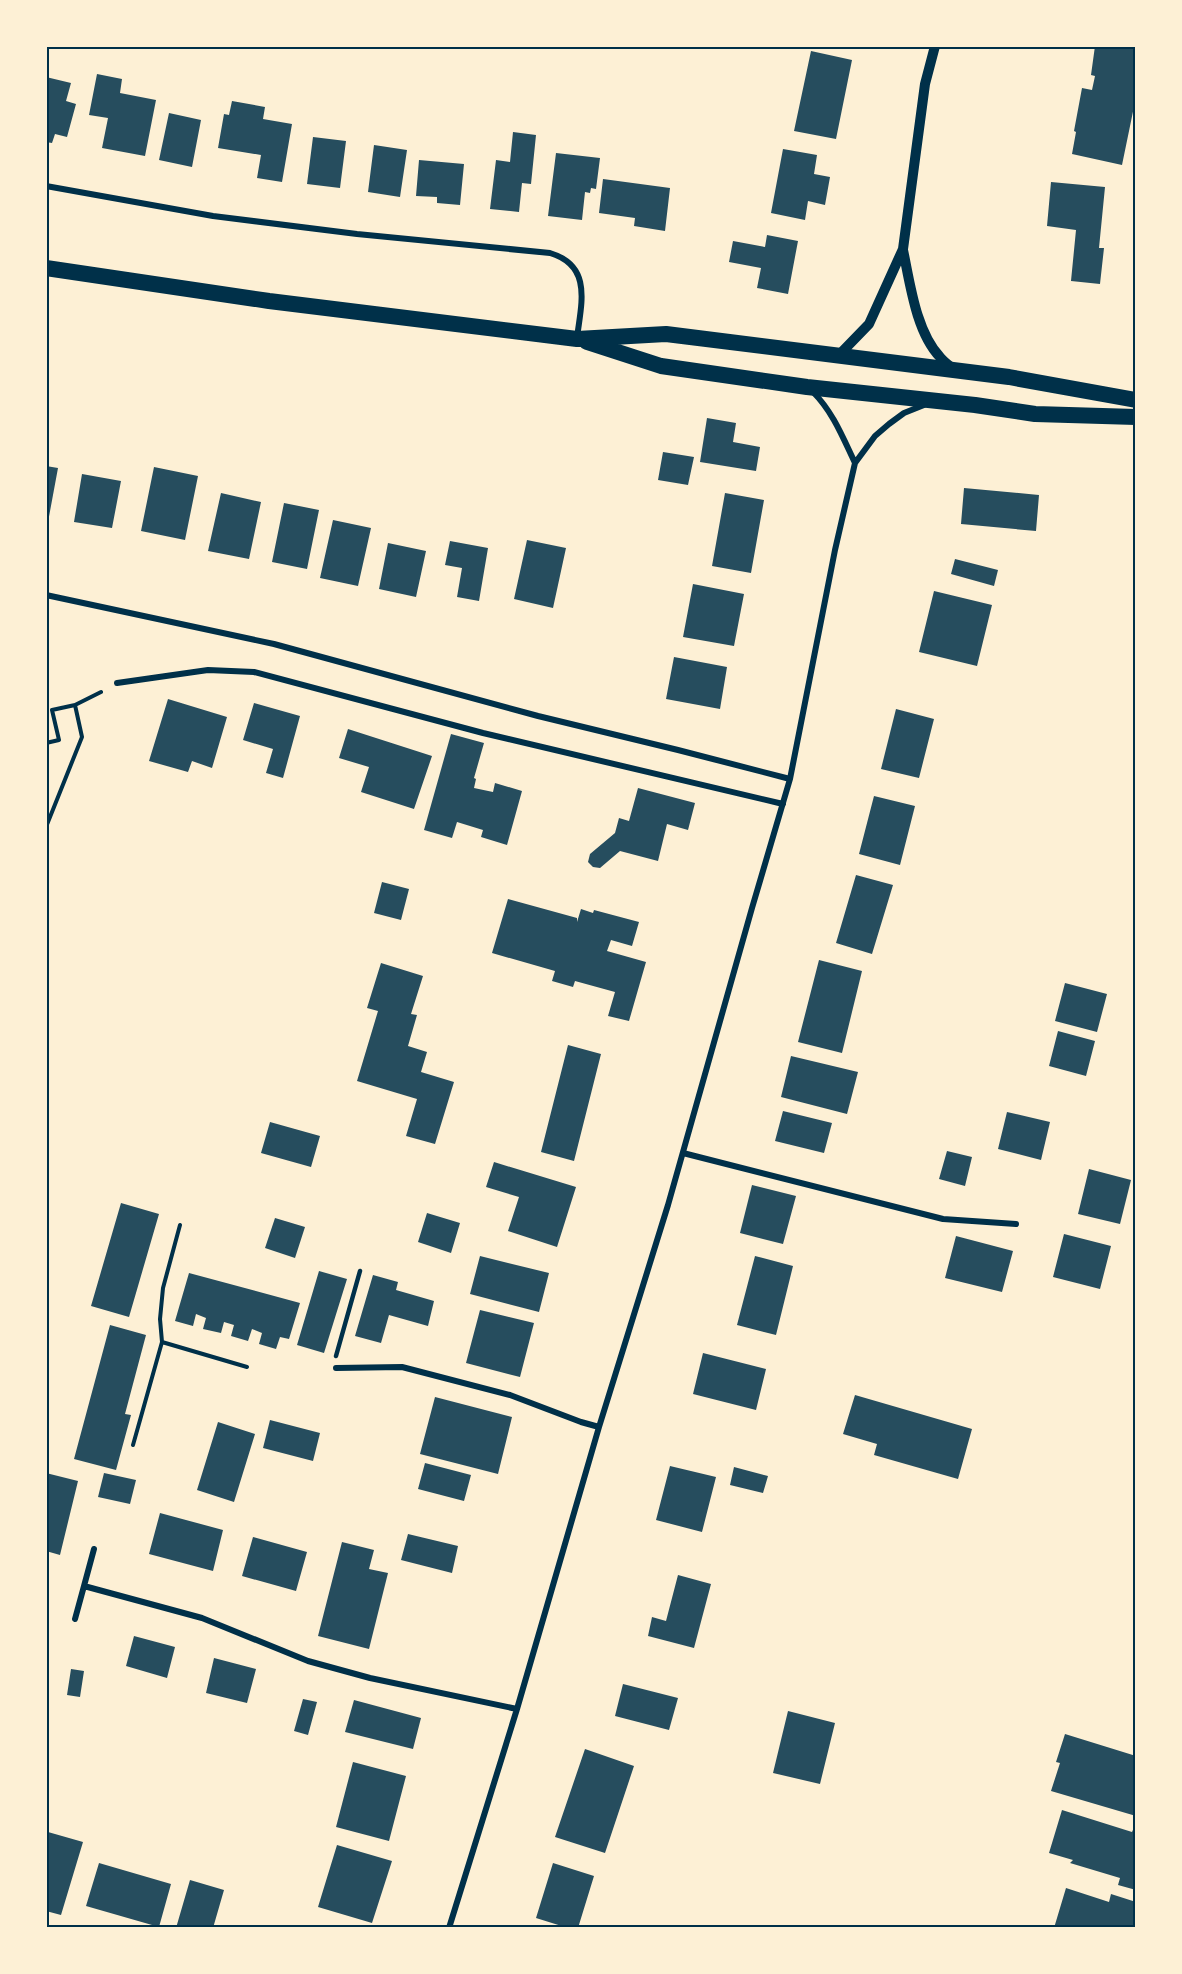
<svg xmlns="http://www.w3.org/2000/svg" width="1182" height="1974" font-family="Arial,sans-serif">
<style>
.building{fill:#264d5e}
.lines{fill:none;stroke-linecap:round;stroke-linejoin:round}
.path{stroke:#003049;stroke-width:4}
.service{stroke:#003049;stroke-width:4.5}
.minor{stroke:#003049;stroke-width:6}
.tertiary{stroke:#003049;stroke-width:10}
.trunk{stroke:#003049;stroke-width:16}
.neatline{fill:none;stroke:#003049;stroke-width:2}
</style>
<rect width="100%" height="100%" fill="#fdf0d5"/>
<!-- building -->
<path class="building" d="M1095,46H1136V97L1122,165L1072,154L1076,132L1074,131L1082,88L1092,90L1095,76L1091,75Z
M811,51L852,60L836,139L794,131Z
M97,74L122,79L120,93L156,100L145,156L102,148L108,118L89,115Z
M46,77L71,83L66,101L76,104L67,137L55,134L52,143L46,142Z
M232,101L265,107L263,119L292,124L282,182L257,178L261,155L218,148L224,114L229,115Z
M169,113L201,120L192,167L159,160Z
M513,132L536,135L531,184L522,183L519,212L490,209L496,160L510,162Z
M313,137L346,141L340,188L307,184Z
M374,145L407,150L400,197L368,192Z
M783,149L817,155L814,174L830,177L825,205L808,201L805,220L771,213Z
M556,153L600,158L596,189L591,188L590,193L585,192L582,220L548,216Z
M419,160L464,164L460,205L437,203V197L416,196Z
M603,179L670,188L665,231L634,226L635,218L599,213Z
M1051,182L1105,187L1099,248H1104L1100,284L1071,281L1076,230L1047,226Z
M767,235L798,241L788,294L757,288L761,268L729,262L733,241L765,247Z
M707,418L736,423L733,442L760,447L756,471L700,462Z
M663,452L694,457L688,485L658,480Z
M46,466L58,468L48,522H46Z
M154,467L198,476L185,540L141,531Z
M82,474L121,481L112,528L74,522Z
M964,488L1039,495L1036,531L961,524Z
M221,493L261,502L249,559L208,551Z
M725,493L764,500L751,573L712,566Z
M284,503L319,510L307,569L272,562Z
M333,520L371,528L358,586L320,578Z
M527,540L566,548L553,608L514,599Z
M450,541L488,548L479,601L457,597L462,568L445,565Z
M388,543L426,551L416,597L379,589Z
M955,559L998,570L994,586L951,574Z
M693,584L744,594L734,646L683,637Z
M934,591L992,605L977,666L919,652Z
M674,657L727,667L720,709L666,699Z
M168,699L227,717L212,768L192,761L188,772L149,761Z
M254,703L300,716L283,778L266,773L273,749L243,740Z
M896,709L934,719L919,778L881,769Z
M348,729L432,756L414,809L361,792L369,767L339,758Z
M451,734L484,743L474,778L476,779L474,788L493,792L495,783L522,791L507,845L481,837L483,830L457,822L452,838L424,830Z
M638,788L695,803L688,830L667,824L658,861L620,851L600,868L593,867L588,862L590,854L615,833L619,818L629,821Z
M874,796L915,806L900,865L859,854Z
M856,875L893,885L872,954L836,943Z
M382,882L409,889L401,920L374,913Z
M508,899L577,918V922L581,909L593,913L594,910L639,922L632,946L611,940L607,951L646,962L629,1021L608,1016L615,992L575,981L573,987L552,981L555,971L492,953Z
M819,960L862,971L842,1053L798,1042Z
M381,963L423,976L411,1014L417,1015L408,1046L427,1052L421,1072L454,1082L435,1144L406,1136L417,1099L357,1081L378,1011L367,1008Z
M1065,983L1107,994L1097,1032L1055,1021Z
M1058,1031L1095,1041L1086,1076L1049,1066Z
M568,1045L601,1054L574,1161L541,1152Z
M791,1056L858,1072L847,1114L781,1097Z
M783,1111L832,1123L824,1153L775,1141Z
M1007,1112L1050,1122L1041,1160L998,1149Z
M270,1122L320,1136L311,1167L261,1153Z
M947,1151L972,1157L965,1186L939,1179Z
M494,1162L576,1187L557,1247L508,1231L519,1197L486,1187Z
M1089,1169L1131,1180L1120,1224L1078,1214Z
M752,1185L796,1196L783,1244L740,1233Z
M121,1203L159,1214L129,1317L91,1306Z
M427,1213L460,1223L451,1253L418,1242Z
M275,1218L305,1227L295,1258L265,1248Z
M1064,1234L1111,1246L1100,1289L1053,1277Z
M956,1236L1013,1251L1002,1292L945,1278Z
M480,1256L549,1273L539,1312L470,1294Z
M755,1256L793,1266L776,1335L737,1325Z
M319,1271L347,1279L324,1353L297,1345Z
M189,1273L300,1303L289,1339L280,1337L276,1349L259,1344L262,1333L252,1329L248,1341L231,1336L234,1325L224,1322L221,1333L203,1329L206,1318L196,1314L193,1326L175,1321Z
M373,1275L398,1282L396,1290L434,1301L428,1326L389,1315L381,1343L355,1336Z
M480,1310L534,1323L520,1377L466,1363Z
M110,1325L146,1335L125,1414L131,1415L116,1470L74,1459Z
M703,1353L766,1369L756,1410L693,1394Z
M855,1395L972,1429L958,1479L874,1455L877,1444L843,1434Z
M435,1397L512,1417L498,1474L420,1454Z
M270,1420L320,1433L313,1461L263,1448Z
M218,1422L255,1434L234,1502L197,1490Z
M425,1463L471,1475L464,1501L418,1489Z
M670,1466L716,1477L702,1532L656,1520Z
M734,1467L768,1476L763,1493L730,1485Z
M46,1473L78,1481L60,1555L46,1551Z
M104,1473L136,1480L130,1504L98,1497Z
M160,1513L223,1530L213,1571L149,1554Z
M408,1534L458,1546L452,1573L401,1560Z
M253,1537L307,1552L296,1591L242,1576Z
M342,1542L374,1550L369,1569L388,1573L369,1649L318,1636Z
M678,1575L711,1584L694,1648L648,1636L652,1617L666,1621Z
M134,1636L175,1647L167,1678L126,1666Z
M214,1658L256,1669L247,1703L206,1693Z
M71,1669L84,1671L80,1697L67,1695Z
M623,1684L678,1698L669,1730L615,1716Z
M303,1699L317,1702L308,1735L294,1731Z
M354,1700L421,1718L413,1749L345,1732Z
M788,1711L835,1723L820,1784L773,1773Z
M1065,1734L1136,1756V1816L1051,1791L1060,1763L1056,1762Z
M585,1749L634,1766L605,1853L555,1837Z
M353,1762L406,1776L389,1841L336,1827Z
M1062,1810L1132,1832L1136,1823V1890L1118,1885L1120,1878L1070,1863L1073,1860L1049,1853Z
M48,1832L83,1842L61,1915L46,1911Z
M337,1845L392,1861L372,1923L318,1907Z
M99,1863L171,1884L159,1927L86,1906Z
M553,1863L594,1876L578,1928H568L536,1918Z
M190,1880L224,1890L213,1928H176Z
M1066,1888L1109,1902L1111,1894L1136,1902V1928H1054Z"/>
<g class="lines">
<!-- path -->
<path class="path" d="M46,743L59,740L52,710L75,705L101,692
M46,827L82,737L75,705
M162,1342L160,1319L163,1288L180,1225
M133,1445L162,1342L247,1367"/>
<!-- service -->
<path class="service" d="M336,1356L360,1271"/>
<!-- minor -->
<path class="minor" d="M46,186L213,216L357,234L550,253C593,266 581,304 577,338
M813,392C833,412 843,438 855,463
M46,595L274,644L538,716L678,750L790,779
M117,683L208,670L254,672L483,733L783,804
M683,1153L943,1219L1016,1224
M336,1368L402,1367L510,1395L581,1422L599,1427
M94,1549L84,1586L202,1618L308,1661L370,1678L517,1709
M75,1619L84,1586
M449,1928L517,1709L599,1427L668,1205L752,908L790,779L835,550L855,463L875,436L889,424L904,413L924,405"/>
<!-- tertiary -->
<path class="tertiary" d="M903,250C910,283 916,332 940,357C944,362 950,366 955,370
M838,356L869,324L903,249L925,84L935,46"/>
<!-- trunk -->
<path class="trunk" d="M46,268L269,301L577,339L666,334L1009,377L1136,400
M587,342L661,366L807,387L975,405L1035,414L1136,417"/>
</g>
<!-- border -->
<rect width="1182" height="1974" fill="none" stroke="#fdf0d5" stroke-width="96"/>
<rect x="48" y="48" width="1086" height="1878" class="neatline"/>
</svg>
